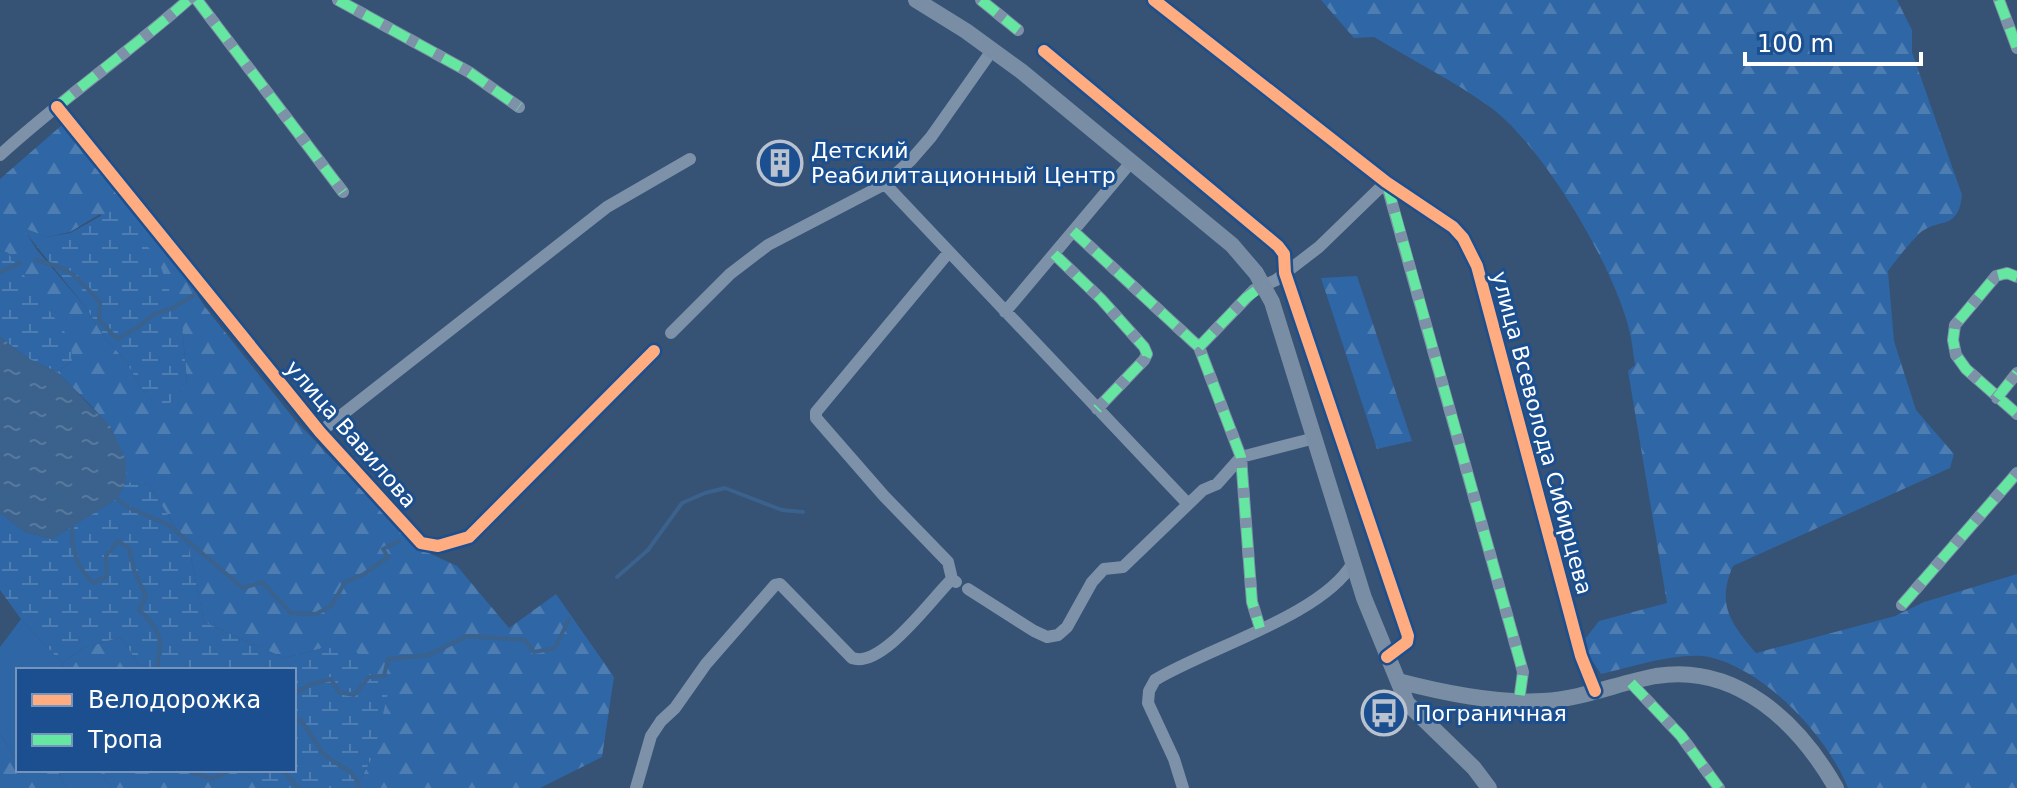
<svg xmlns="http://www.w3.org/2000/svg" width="2017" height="788" font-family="'DejaVu Sans',sans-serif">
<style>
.grass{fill:#2f66a5}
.forest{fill:url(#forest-firs);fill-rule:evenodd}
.wetland{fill:url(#wetland-marsh)}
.water{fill:url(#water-ripples)}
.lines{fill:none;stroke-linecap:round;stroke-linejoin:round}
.stream{stroke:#3b618d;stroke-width:4}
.street{stroke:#7d92a8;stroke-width:12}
.secondary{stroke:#798da4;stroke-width:16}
.quiet{stroke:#66e7a1;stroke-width:10;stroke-dasharray:20 10;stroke-linecap:butt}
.cycleway-casing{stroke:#1b4f8f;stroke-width:17}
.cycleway{stroke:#ffac80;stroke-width:12}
.labels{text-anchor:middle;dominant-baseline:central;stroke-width:6;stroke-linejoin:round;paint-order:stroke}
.poi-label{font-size:22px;fill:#fff;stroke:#1b4f8f;text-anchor:start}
.street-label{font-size:22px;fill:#fff;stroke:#1b4f8f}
</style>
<defs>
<pattern id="forest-firs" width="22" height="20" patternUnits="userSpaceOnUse" patternTransform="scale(2)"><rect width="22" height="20" fill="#2f66a5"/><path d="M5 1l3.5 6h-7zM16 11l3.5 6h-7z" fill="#4e7db2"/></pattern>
<pattern id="wetland-marsh" width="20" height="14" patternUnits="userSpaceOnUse" patternTransform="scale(2)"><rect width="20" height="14" fill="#2f66a5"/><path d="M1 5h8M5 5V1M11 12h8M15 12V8" fill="none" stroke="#4e7db2"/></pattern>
<pattern id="water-ripples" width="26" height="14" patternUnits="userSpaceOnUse" patternTransform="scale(2)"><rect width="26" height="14" fill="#3b618d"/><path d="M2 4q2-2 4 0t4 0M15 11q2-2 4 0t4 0" fill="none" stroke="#58799e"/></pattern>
</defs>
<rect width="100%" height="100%" fill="#365274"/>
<!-- grass -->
<path class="grass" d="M21,619L62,663L63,670H18V763L0,734V647Z
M57,770H99L111,788H67Z"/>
<!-- forest -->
<path class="forest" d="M1321,0H1897L1912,30V52L1962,195C1958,233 1937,216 1918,235C1907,246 1897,259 1888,271L1894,341L1916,410L1954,454L1950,468L1733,566C1716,605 1731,623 1756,653L1895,616L1924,602L2017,574V788H1848C1827,736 1766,670 1709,657C1681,651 1630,667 1601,674L1589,656L1585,639L1599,621L1667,603L1628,371L1635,365C1633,353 1632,340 1629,329C1613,265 1543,146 1490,107C1454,81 1412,60 1374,37L1354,38Z
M62,125L180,268L205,307L295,420L416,547L457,566L509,628L556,594L614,677L602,757L540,788H356L373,756L323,648L284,658L204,622L189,548L148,484L126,482C125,429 92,408 57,372L72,361L8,253L0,250V179ZM100,214L182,325L187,382L162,412L142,389L125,360L104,337L87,309L37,250L23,228L47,237L70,232Z
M1357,276L1412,441L1377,449L1321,278Z
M121,637L142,670H63L62,663L84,648Z
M0,734L18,763V770H57L67,788H0Z
M99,770H239L264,788H111Z"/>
<!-- wetland -->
<path class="wetland" d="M119,206L159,262L182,325L187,382L162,413L142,389L125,360L104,337L87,309L21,227L47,237L70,233Z
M0,250L8,253L71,341L72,361L57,372L29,359L0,337Z
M126,482L148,484L189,548L204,622L284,658L323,648H353L389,689L373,756L356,788H264L239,770H294V670H142L121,637L84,648L62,663L21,619L0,590V513L25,532L52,539L116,499Z"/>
<!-- water -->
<path class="water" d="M0,337L29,359L57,372L111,427L126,460V482L117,499L52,539L25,532L0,513Z"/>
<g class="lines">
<!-- stream -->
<path class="stream" d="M36,260C72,269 75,275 100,302L99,320L117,339L137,328L154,314L171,309L197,293
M0,272L20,263
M117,499L129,508L169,525L243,588L262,582L291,613L316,614L332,605L345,582L364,574L388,557L383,549L399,541
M72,526C72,550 75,565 93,583L107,576L106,556L118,541L129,548L134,570L146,596L139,610C148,618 159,630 160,643C161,653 156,660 158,670
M617,577L648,550L682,503L705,493L725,488L782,510L803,512
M294,695L309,685L331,679L339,692L354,695L369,677L384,676L388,659L429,655L467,636L525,640L534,652L555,648L569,619
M294,721L301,720C309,731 315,743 323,753C334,766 356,768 359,788
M185,770L212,779L232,770
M282,770L299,788"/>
<!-- street -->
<path class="street" d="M197,0L343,192
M338,0L469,72L519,107
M981,0L1018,30
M1154,0L1386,182L1453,227L1463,238L1477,266L1581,656L1595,691
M1999,0L2017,48
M1044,51L1278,246L1284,254L1285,273L1408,636L1407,642L1387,657
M57,107L320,432L421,543L438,546L469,537L654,351
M0,155C60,100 127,54 188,0
M885,184L1188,504
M1073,231L1199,347L1241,457L1252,602L1260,628
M949,252L816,412V418L884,496L948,562L952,579L956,582
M1054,254L1101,299L1144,347L1147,354L1144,360L1097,409
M2017,277L2007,273L1996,276L1955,325L1953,340L1956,355L1966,369L2017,414
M1005,312L1132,161
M671,333L730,274L768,245L885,184L911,160L931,137L993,49
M1199,347L1254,290L1276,280L1319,247L1386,182L1523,672L1519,701
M1997,398L2017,373
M320,432L607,207L690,159
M968,589L1034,631L1047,637L1058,635L1067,627L1092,582L1104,569L1123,567L1203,490L1217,484L1241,457L1315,438
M1902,605L2017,473
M1631,683L1681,736L1719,788
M636,788L651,736L661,721L675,708L706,664L775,585L780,584L785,589L852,658C882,669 932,598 952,579
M1183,788L1174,759L1148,703L1149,691L1155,680C1208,648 1322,615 1352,564"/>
<!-- secondary -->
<path class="secondary" d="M916,0L966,31L1021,71L1232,245L1256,273L1272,302L1364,598L1407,703L1474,768L1489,788
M1398,681C1444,693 1496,704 1543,701C1582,699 1618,683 1656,676C1737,663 1799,723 1836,788"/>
<!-- quiet -->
<path class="quiet" d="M197,0L343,192
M338,0L469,72L519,107
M981,0L1018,30
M1999,0L2017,48
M57,107C100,70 146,38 188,0
M1387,184L1523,672L1519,701
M1073,231L1199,347L1241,457L1252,602L1260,628
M1054,254L1101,299L1144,347L1147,354L1144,360L1097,409
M2017,277L2007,273L1996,276L1955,325L1953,340L1956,355L1966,369L2017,414
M1199,347L1246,298L1264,285
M1997,398L2017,373
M1902,605L2017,473
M1631,683L1681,736L1719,788"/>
<!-- cycleway casing -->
<g class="cycleway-casing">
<path id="cycleway" d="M1154,0L1386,182L1453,227L1463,238L1477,266L1581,656L1595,691
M1044,51L1278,246L1284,254L1285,273L1408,636L1407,642L1387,657
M57,107L320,432L421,543L438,546L469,537L654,351"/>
</g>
<!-- cycleway -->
<use href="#cycleway" class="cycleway"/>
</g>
<!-- icons -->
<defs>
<g id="building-ring" transform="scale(2.3)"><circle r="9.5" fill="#1b4f8f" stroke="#b9c2ce" stroke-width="1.5"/><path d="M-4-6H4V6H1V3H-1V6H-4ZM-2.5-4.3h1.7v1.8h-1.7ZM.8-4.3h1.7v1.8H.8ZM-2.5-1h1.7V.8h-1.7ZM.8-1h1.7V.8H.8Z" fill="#b9c2ce"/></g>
<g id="bus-ring" transform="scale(2.3)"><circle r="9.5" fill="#1b4f8f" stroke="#b9c2ce" stroke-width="1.5"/><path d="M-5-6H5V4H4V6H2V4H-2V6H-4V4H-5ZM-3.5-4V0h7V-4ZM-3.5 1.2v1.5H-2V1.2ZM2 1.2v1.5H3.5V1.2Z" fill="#b9c2ce"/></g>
</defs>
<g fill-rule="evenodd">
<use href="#building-ring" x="780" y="163"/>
<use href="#bus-ring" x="1384" y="713"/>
</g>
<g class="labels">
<!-- poi labels -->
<g class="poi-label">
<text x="811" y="150">Детский<tspan x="811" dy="25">Реабилитационный Центр</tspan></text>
<text x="1415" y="713">Пограничная</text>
</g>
<!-- street labels -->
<g class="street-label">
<text transform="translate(1542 433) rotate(75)">улица Всеволода Сибирцева</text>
<text transform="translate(351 434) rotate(49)">улица Вавилова</text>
</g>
</g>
<!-- legend -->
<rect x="16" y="668" width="280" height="104" fill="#1b4f8f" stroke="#7695bc" stroke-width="2"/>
<rect x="32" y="694" width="40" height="12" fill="#ffac80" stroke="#7695bc" stroke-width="2"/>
<text x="88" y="708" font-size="24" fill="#ffffff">Велодорожка</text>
<rect x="32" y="734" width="40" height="12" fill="#66e7a1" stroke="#7695bc" stroke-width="2"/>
<text x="88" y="748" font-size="24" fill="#ffffff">Тропа</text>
<!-- scale -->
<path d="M1745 52v12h176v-12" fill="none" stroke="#ffffff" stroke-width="4"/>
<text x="1757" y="52" font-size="24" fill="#ffffff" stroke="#1b4f8f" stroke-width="6" paint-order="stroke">100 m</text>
</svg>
